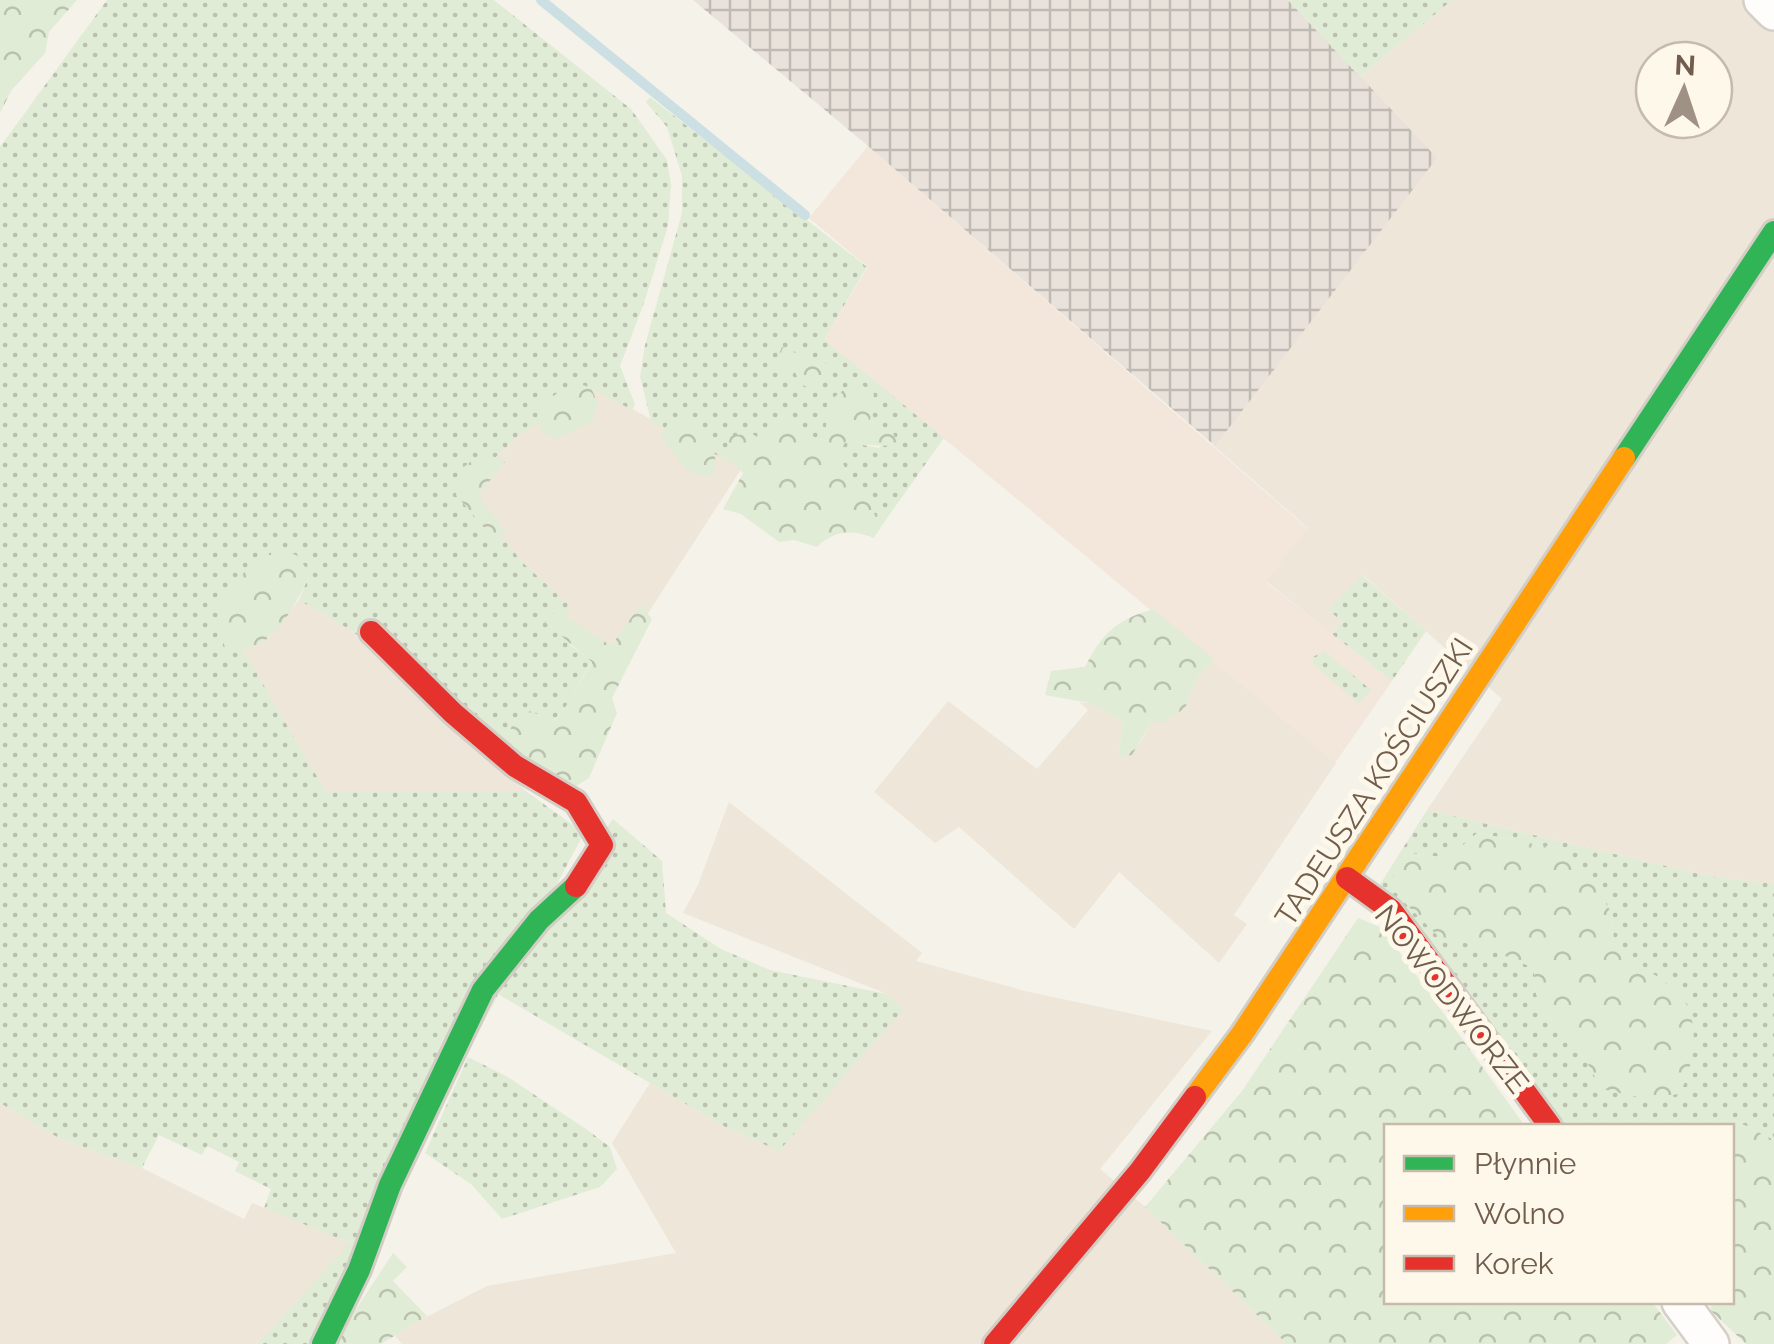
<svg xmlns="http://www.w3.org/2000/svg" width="1774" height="1344" font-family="Raleway,sans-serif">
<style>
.residential{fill:#eee6d8;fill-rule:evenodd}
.commercial{fill:#f3e6db}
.industrial{fill:url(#industrial-grid)}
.grass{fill:url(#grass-dots);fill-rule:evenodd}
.forest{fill:url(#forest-crowns)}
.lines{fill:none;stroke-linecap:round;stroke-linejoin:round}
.stream{stroke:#cce0e4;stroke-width:10}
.street-casing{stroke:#d4cfc8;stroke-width:40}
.fast-casing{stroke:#d3cec5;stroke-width:28}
.slow-casing{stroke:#d3cec5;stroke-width:28}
.jam-casing{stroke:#d3cec5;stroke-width:28}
.street{stroke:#fefdfc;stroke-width:35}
.fast{stroke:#30b455;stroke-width:22}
.slow{stroke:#ff9f0a;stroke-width:22}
.jam{stroke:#e5322d;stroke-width:22}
.labels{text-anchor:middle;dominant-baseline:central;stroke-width:10;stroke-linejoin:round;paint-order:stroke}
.street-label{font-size:30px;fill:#715d4c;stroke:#fef8eb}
</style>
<defs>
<pattern id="industrial-grid" width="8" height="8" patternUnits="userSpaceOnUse" patternTransform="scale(2.5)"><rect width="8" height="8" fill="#e8e2db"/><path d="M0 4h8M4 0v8" fill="none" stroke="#c0bab4"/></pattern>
<pattern id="grass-dots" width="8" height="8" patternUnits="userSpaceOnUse" patternTransform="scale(2.5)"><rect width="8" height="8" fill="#e0ecd5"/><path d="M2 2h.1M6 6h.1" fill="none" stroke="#bac2af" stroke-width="1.8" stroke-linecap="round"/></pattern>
<pattern id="forest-crowns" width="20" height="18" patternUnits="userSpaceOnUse" patternTransform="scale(2.5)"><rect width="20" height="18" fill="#e0ecd5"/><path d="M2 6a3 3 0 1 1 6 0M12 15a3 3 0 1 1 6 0" fill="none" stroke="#bac2af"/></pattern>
</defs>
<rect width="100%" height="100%" fill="#f5f2ea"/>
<!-- residential -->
<path class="residential" d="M1452,0H1774V884L1708,876L1427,810L1502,699L1363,575L1330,610L1342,622L1332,634L1266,581L1308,528L1213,445L1359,78ZM1654,60H1714V120H1654Z
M597,390L742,468L617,661L564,621L569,606L523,563L463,488L522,433Z
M299,600L349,629L527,792H326L242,649L250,648L269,638Z
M1214,659L1336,763L1234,915L1247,924L1219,963L1119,872L1074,929L959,827L935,843L874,792L948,701L1037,769L1088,710L1080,703H1089L1123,721L1118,757L1140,743L1152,721L1185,708L1196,680Z
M729,802L922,953L916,961L1025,991L1212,1031L1100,1169L1145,1207L1287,1344H402L393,1334L487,1286L676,1253L612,1143L650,1083L727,1128L779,1151L903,1009L887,994L683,913L698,885Z
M0,1103L62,1140L142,1168L244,1219L252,1203L351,1243L257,1344H0Z"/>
<!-- commercial -->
<path class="commercial" d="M868,146L1308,529L1266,582L1392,681L1335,763L824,339L868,267L809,218Z"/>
<!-- industrial -->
<path class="industrial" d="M693,0H1288L1437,158L1215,446L868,146Z"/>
<!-- grass -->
<path class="grass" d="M107,0H494L631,109L667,160L671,185L668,226L644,303L620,366L635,404L632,410L597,391L522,433L463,487L523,563L570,606L566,616L556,611L570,645L592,661L565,708L553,721L529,711L503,747L349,629L299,600L310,573L225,647L242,648L326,792H527L584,833L313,1344H257L350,1243L264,1208L271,1189L235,1171L239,1162L207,1146L202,1155L159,1135L142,1168L62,1140L0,1103V147Z
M1288,0H1452L1360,77Z
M650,97L867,267L824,339L944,438L880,528L864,490L846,470L838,454L849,436L863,445L879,448L893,433L870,420L827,403L826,441L815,438L789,417L780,419L766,443L760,440L742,468L651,421L640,377L645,345L682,213V176L667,127L646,102Z
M1362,575L1426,631L1392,681L1332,634L1342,622L1329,610Z
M1324,651L1371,690L1359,704L1313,664V657Z
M1427,810L1708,876L1774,884V1140L1744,1125L1732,1128L1557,1126L1379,886ZM1478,833L1565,850L1612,914L1614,946L1602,1089C1594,1076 1587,1060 1577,1048C1550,1015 1534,1016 1534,968L1484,947L1409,853L1448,858Z
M613,819L662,861L666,913L721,949L770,970L887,994L904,1009L779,1151L727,1128L491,990Z
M468,1057L506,1076L586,1129L610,1147L617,1169L600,1187L502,1219L472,1185L425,1153Z"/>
<!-- forest -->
<path class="forest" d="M0,0H77L49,32L45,53L11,91L0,113Z
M782,347L831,365L830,377L812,389L800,384L795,372L782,371L774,365Z
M856,380L874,394L870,420L893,433L899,446L863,445L849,436L838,454L846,470L864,490L880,528L874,538C853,529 833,530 817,547L794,540L779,542L741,514L723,509L743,473L727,454L730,436L751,433L766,443L780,419L789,417L815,438L826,441L827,403Z
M575,382L591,388L598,403L592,422L556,439L541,433L536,407Z
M684,418C709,430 716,445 716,472L707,477L686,470L661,436L669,421Z
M477,457H496L505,462L478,495L506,532L495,540L456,495L461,469Z
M277,549L296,555L310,573C301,597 276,642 250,648C242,650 232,648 225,648C222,635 216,620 219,607C225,586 258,558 277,549Z
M641,604L652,619L612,698L617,713L589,778L573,788L503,747L514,721L529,711L554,721L565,708L592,662L545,622L557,610L611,646Z
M1153,609L1214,659L1196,680L1185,708L1163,723L1152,721L1132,755L1118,757L1123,721L1089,703L1045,695L1051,671L1085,667C1103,632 1115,621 1153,609Z
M1477,833L1565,850L1591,877L1612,914L1614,946C1628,957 1676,987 1684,1000C1701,1028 1693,1066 1680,1093L1655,1101L1602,1089C1594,1076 1587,1060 1577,1048C1550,1015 1534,1016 1534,968L1484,947L1440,938L1404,902L1392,873L1409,853L1448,858Z
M1358,918L1382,928L1525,1126H1386V1302H1652L1677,1335L1666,1344H1287L1145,1207L1242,1091Z
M1744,1125L1774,1140V1344H1746L1711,1311V1302H1732V1128Z
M393,1253L407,1267L393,1281L427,1316L381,1344H333Z"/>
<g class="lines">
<!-- stream -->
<path class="stream" d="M541,0L805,215"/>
<!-- street casing -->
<g class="street-casing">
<path id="street" d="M1762,0L1774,12
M1680,1302L1711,1344"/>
</g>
<!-- fast casing -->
<g class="fast-casing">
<path id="fast" d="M1624,458L1774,232
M323,1344L359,1270L390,1185L483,990L539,920L576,886"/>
</g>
<!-- slow casing -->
<g class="slow-casing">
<path id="slow" d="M1195,1097L1242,1034L1624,458"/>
</g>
<!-- jam casing -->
<g class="jam-casing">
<path id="jam" d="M371,632L453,713L515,766L576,802L602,845L576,886
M1347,878L1391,910L1550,1126
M995,1344L1140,1171L1195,1097"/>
</g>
<!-- street -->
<use href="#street" class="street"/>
<!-- fast -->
<use href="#fast" class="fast"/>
<!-- slow -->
<use href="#slow" class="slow"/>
<!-- jam -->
<use href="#jam" class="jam"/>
</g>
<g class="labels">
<!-- street labels -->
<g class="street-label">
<text transform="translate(1374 782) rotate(-57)">TADEUSZA KOŚCIUSZKI</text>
<text transform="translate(1452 999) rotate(52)">NOWODWORZE</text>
</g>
</g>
<!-- legend -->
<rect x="1384" y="1124" width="350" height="180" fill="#fef8eb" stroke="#c6baab" stroke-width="2.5"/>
<rect x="1404" y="1156" width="50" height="15" fill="#30b455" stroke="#c6baab" stroke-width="2.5"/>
<text x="1474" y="1174" font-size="30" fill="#715d4c">Płynnie</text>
<rect x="1404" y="1206" width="50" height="15" fill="#ff9f0a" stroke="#c6baab" stroke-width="2.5"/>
<text x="1474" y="1224" font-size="30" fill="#715d4c">Wolno</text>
<rect x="1404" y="1256" width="50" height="15" fill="#e5322d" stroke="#c6baab" stroke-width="2.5"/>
<text x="1474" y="1274" font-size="30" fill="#715d4c">Korek</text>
<!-- north arrow -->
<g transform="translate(1684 90) rotate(3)"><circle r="48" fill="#fef8eb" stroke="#c6baab" stroke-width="2.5"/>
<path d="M0-8L18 38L0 25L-18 38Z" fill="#9f9183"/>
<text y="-15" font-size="28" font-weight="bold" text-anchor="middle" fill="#715d4c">N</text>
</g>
</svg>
